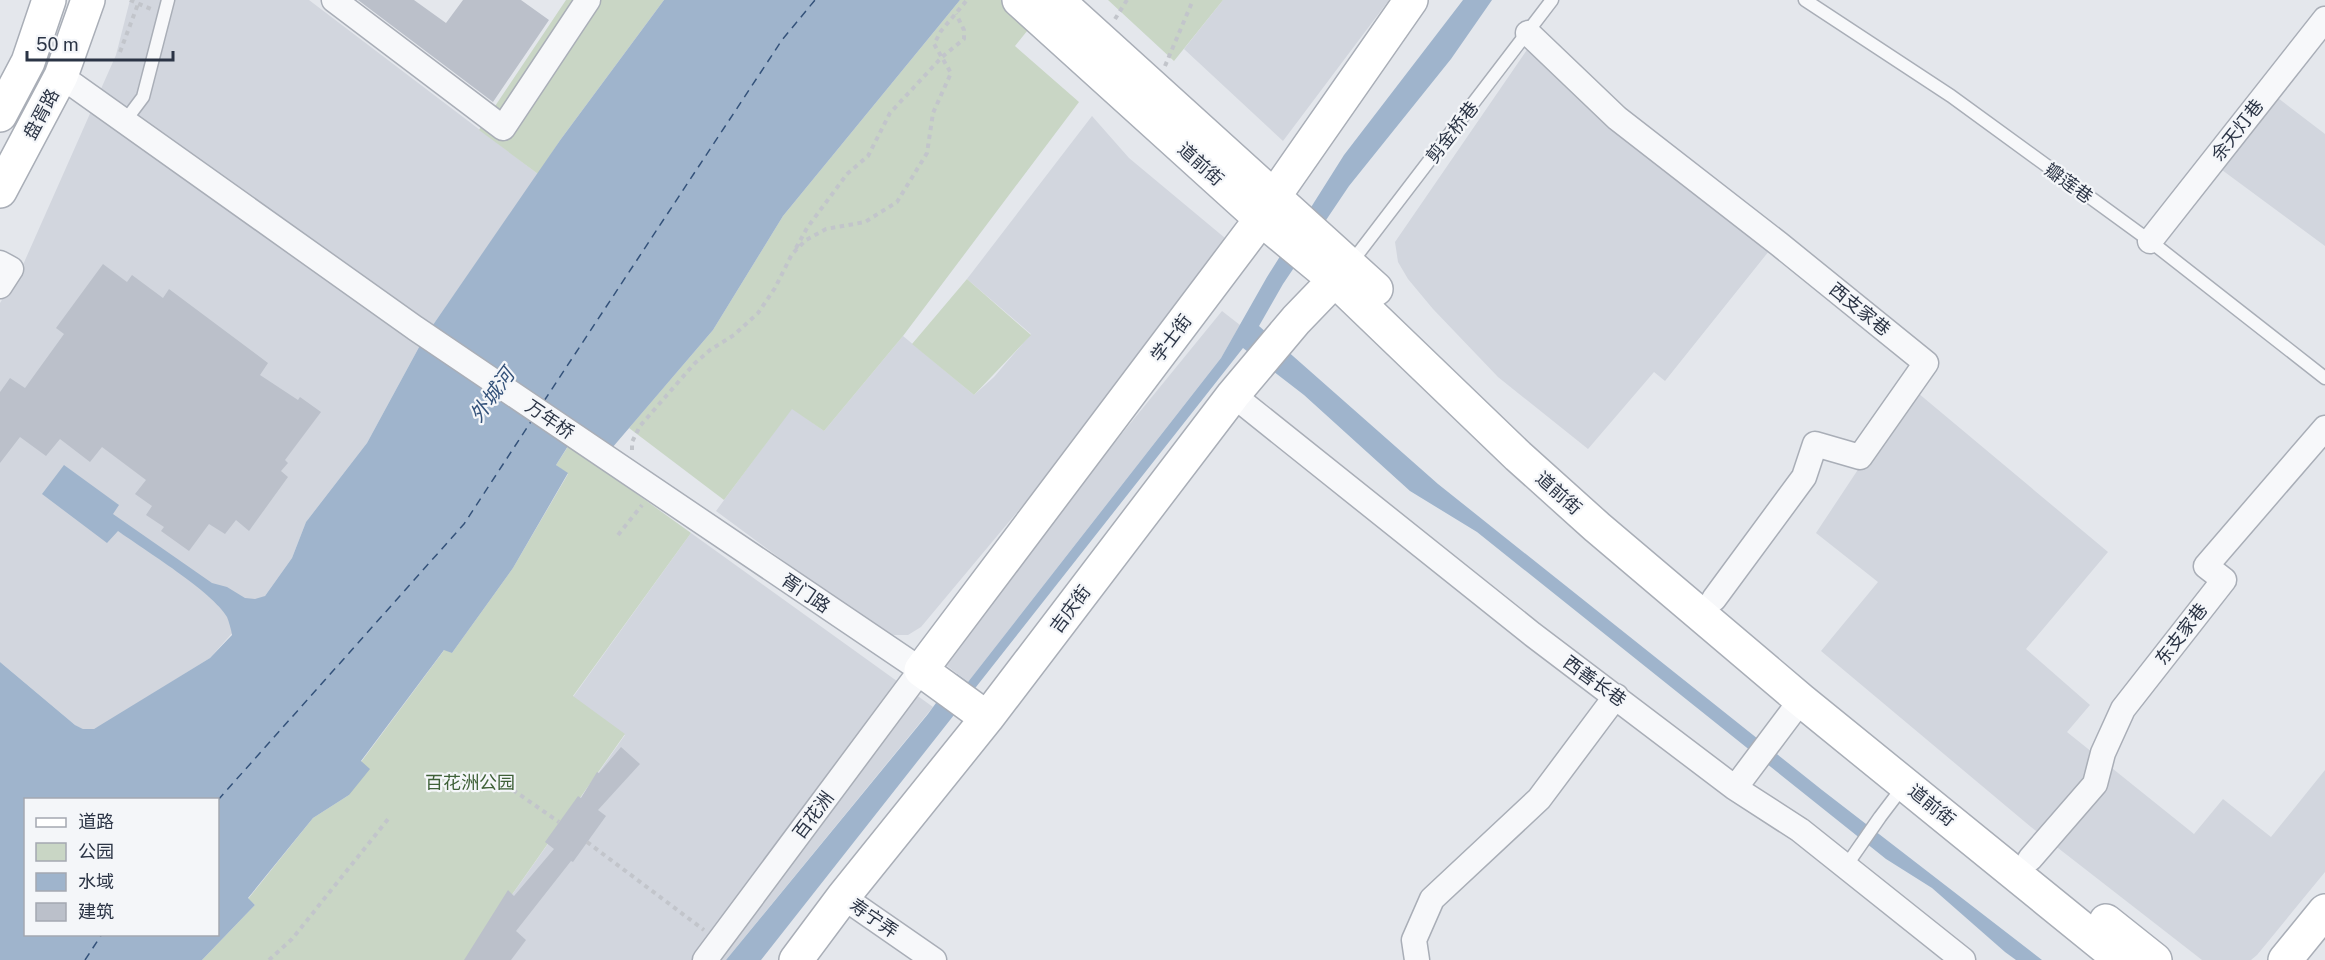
<svg xmlns="http://www.w3.org/2000/svg" width="2325" height="960" font-family="'Public Sans','Noto Sans SC',sans-serif">
<style>
.built{fill:#d2d6de}
.green{fill:#c9d6c5}
.water{fill:#9fb4cc;fill-rule:evenodd}
.lines{fill:none;stroke-linecap:round;stroke-linejoin:round}
.ferry{stroke:#34527a;stroke-width:1.5;stroke-dasharray:8 6;stroke-linecap:butt}
.building{fill:#bbc0ca}
.lane-casing{stroke:#a9aeb7;stroke-width:15}
.street-casing{stroke:#a9aeb7;stroke-width:27}
.secondary-casing{stroke:#a9aeb7;stroke-width:36}
.path{stroke:#c2c5cb;stroke-width:4;stroke-dasharray:4.5 4.5;stroke-linecap:butt}
.lane{stroke:#f7f8fa;stroke-width:12}
.street{stroke:#f7f8fa;stroke-width:24}
.secondary{stroke:#fff;stroke-width:33}
.labels{text-anchor:middle;dominant-baseline:central;stroke-width:4.5;stroke-linejoin:round;paint-order:stroke}
.street-label{font-size:18px;fill:#2b3445;stroke:#f4f6f9}
.park-label{font-size:18px;fill:#3f6138;stroke:#f4f6f9}
.water-label{font-size:20px;font-style:italic;fill:#34527a;stroke:#f4f6f9}
</style>
<rect width="100%" height="100%" fill="#e4e7ec"/>
<!-- built -->
<path class="built" d="M130,0H309L538,174L424,338L367,443L306,522L292,558L265,596L210,658L102,725L94,729H83L75,725L0,662V303L22,267L116,55Z
M1223,0H1389L1283,141L1184,49Z
M1533,41L1777,241L1665,381L1654,372L1588,449L1498,377L1433,309L1408,279L1398,262L1395,242Z
M2278,98L2325,134V246L2222,170Z
M1092,116L1129,158L1231,243L1074,444L921,627L908,635H894L877,630L716,511L792,408L824,431L903,336L974,395L994,377L1031,334L967,279Z
M1222,311L1240,325L1221,358L968,682L938,659Z
M1912,388L2108,552L2026,649L2090,705L2067,732L2194,834L2223,799L2271,837L2325,770V872L2257,955L2251,960H2202L2031,827L1821,651L1878,582L1816,533Z
M691,533L933,707L726,960H466L625,735L573,697Z"/>
<!-- green -->
<path class="green" d="M566,0H664L561,139L538,174L479,130Z
M960,0H1052L1015,46L1079,102L903,336L824,431L792,409L724,500L629,428L713,330L783,216Z
M1108,0H1223L1174,61Z
M967,279L1031,335L974,395L912,344Z
M569,445L691,533L573,696L625,734L466,960H202L255,905L248,899L313,818L349,795L361,762L445,649L452,653L513,568L568,474L556,465Z"/>
<!-- water -->
<path class="water" d="M664,0H960L783,216L713,330L612,448L568,446L556,465L568,473L513,568L452,653L444,650L361,761L370,769L349,795L313,818L248,898L255,905L202,960H0V662L75,725L83,729H94L210,658L232,635C231,629 229,622 227,617C213,592 143,549 118,531L107,543L42,494L64,465L119,505L113,514L212,583L227,587L245,598L255,599L265,596L292,558L306,522L367,443L424,338L561,139ZM26,800H218V934H26Z
M1463,0H1492L1451,59L1349,186L1283,284L1259,326L1438,484L1822,790L2042,960H2016L2005,952L1932,888L1886,859L1477,532L1410,491L1304,395L1243,348L761,960H726L928,714L957,674L968,682L1221,358L1267,277L1344,155Z"/>
<g class="lines">
<!-- ferry -->
<path class="ferry" d="M544,401L782,40L815,0
M218,800L464,524L532,420
M85,960L102,934"/>
</g>
<!-- building -->
<path class="building" d="M358,0H414L446,23L463,0H521L549,20L493,102Z
M103,264L127,282L132,275L163,298L169,289L268,363L260,375L298,400L300,397L321,412L285,460L288,463L281,471L288,477L249,531L236,520L225,534L209,524L189,551L161,531L164,527L146,515L152,506L135,494L146,480L102,447L90,462L60,439L46,456L20,437L0,463V392L10,378L25,388L64,334L56,328Z
M621,747L640,764L598,810L606,816L573,862L571,861L516,931L526,940L511,960H464L508,890L514,896L554,849L545,842L578,796L581,798L597,772L599,773Z"/>
<g class="lines">
<!-- lane casing -->
<g class="lane-casing">
<path id="lane" d="M1805,0L1951,96L2150,241L2325,378
M125,121L143,97L168,0
M1351,263L1552,0
M1846,866L1880,817L1905,784"/>
</g>
<!-- street casing -->
<g class="street-casing">
<path id="street" d="M334,0L503,128L588,0
M1528,33L1617,118L1779,244L1926,363L1860,457L1815,444L1804,477L1714,599
M61,76L415,328L921,670L705,960
M2150,241L2325,19
M0,263L11,269L0,286
M1233,395L1532,634L1735,788L1800,830L1963,960
M1735,788L1801,700
M2030,859L2095,784L2103,753L2123,709L2224,580L2206,566L2325,428
M843,897L934,960
M1417,960L1414,940L1432,899L1539,799L1616,696"/>
</g>
<!-- secondary casing -->
<g class="secondary-casing">
<path id="secondary" d="M1019,0L1261,219L1336,281L1518,456L1597,527L1801,700L2121,960
M1057,0L1376,289
M0,115L28,62L49,0
M0,191L61,76L88,0
M987,718L921,670L1261,219L1275,195L1411,0
M2106,921L2155,960
M796,960L843,897L987,718L1233,395L1296,320L1349,265
M2285,960L2325,911"/>
</g>
<!-- path -->
<path class="path" d="M130,0L151,9
M1115,19L1127,0
M120,52L138,4
M1165,66L1193,0
M796,248L807,228L847,174L868,156L890,113L942,57L964,39V30L956,14
M632,450V442L640,426L694,364L710,350L734,335L758,313L775,288L792,254L806,240L826,229L865,222L897,202L927,153L933,113L951,73L934,44L941,31L967,0
M618,535L642,505
M513,790L559,822
M587,842L704,930
M269,960L292,939L389,818"/>
<!-- lane -->
<use href="#lane" class="lane"/>
<!-- street -->
<use href="#street" class="street"/>
<!-- secondary -->
<use href="#secondary" class="secondary"/>
</g>
<g class="labels">
<!-- street labels -->
<g class="street-label">
<text transform="translate(41 114) rotate(-62)">盘胥路</text>
<text transform="translate(2237 130) rotate(-52)">余天灯巷</text>
<text transform="translate(1452 132) rotate(-52)">剪金桥巷</text>
<text transform="translate(1201 164) rotate(42)">道前街</text>
<text transform="translate(2069 183) rotate(36)">瓣莲巷</text>
<text transform="translate(1860 309) rotate(39)">西支家巷</text>
<text transform="translate(1171 338) rotate(-53)">学士街</text>
<text transform="translate(550 419) rotate(34)">万年桥</text>
<text transform="translate(1559 493) rotate(42)">道前街</text>
<text transform="translate(806 593) rotate(34)">胥门路</text>
<text transform="translate(1070 609) rotate(-53)">吉庆街</text>
<text transform="translate(2181 634) rotate(-52)">东支家巷</text>
<text transform="translate(1595 681) rotate(36)">西善长巷</text>
<text transform="translate(1932 805) rotate(39)">道前街</text>
<text transform="translate(813 815) rotate(-53)">百花洲</text>
<text transform="translate(874 918) rotate(34)">寿宁弄</text>
</g>
<!-- park labels -->
<g class="park-label">
<text x="470" y="782">百花洲公园</text>
</g>
<!-- water labels -->
<g class="water-label">
<text transform="translate(492 395) rotate(-54)">外城河</text>
</g>
</g>
<!-- legend -->
<rect x="24" y="798" width="195" height="138" fill="#f4f6f9" stroke="#a4a8b1" stroke-width="1.5"/>
<rect x="36" y="818" width="30" height="9" fill="#ffffff" stroke="#a4a8b1" stroke-width="1.5"/>
<text x="78" y="828" font-size="18" fill="#2b3445">道路</text>
<rect x="36" y="843" width="30" height="18" fill="#c9d6c5" stroke="#a4a8b1" stroke-width="1.5"/>
<text x="78" y="858" font-size="18" fill="#2b3445">公园</text>
<rect x="36" y="873" width="30" height="18" fill="#9fb4cc" stroke="#a4a8b1" stroke-width="1.5"/>
<text x="78" y="888" font-size="18" fill="#2b3445">水域</text>
<rect x="36" y="903" width="30" height="18" fill="#bbc0ca" stroke="#a4a8b1" stroke-width="1.5"/>
<text x="78" y="918" font-size="18" fill="#2b3445">建筑</text>
<!-- scale -->
<path d="M27 51v9h146v-9" fill="none" stroke="#2b3445" stroke-width="3"/>
<text x="36" y="51" font-size="18" fill="#2b3445" stroke="#f4f6f9" stroke-width="4.5" paint-order="stroke">50 m</text>
</svg>
